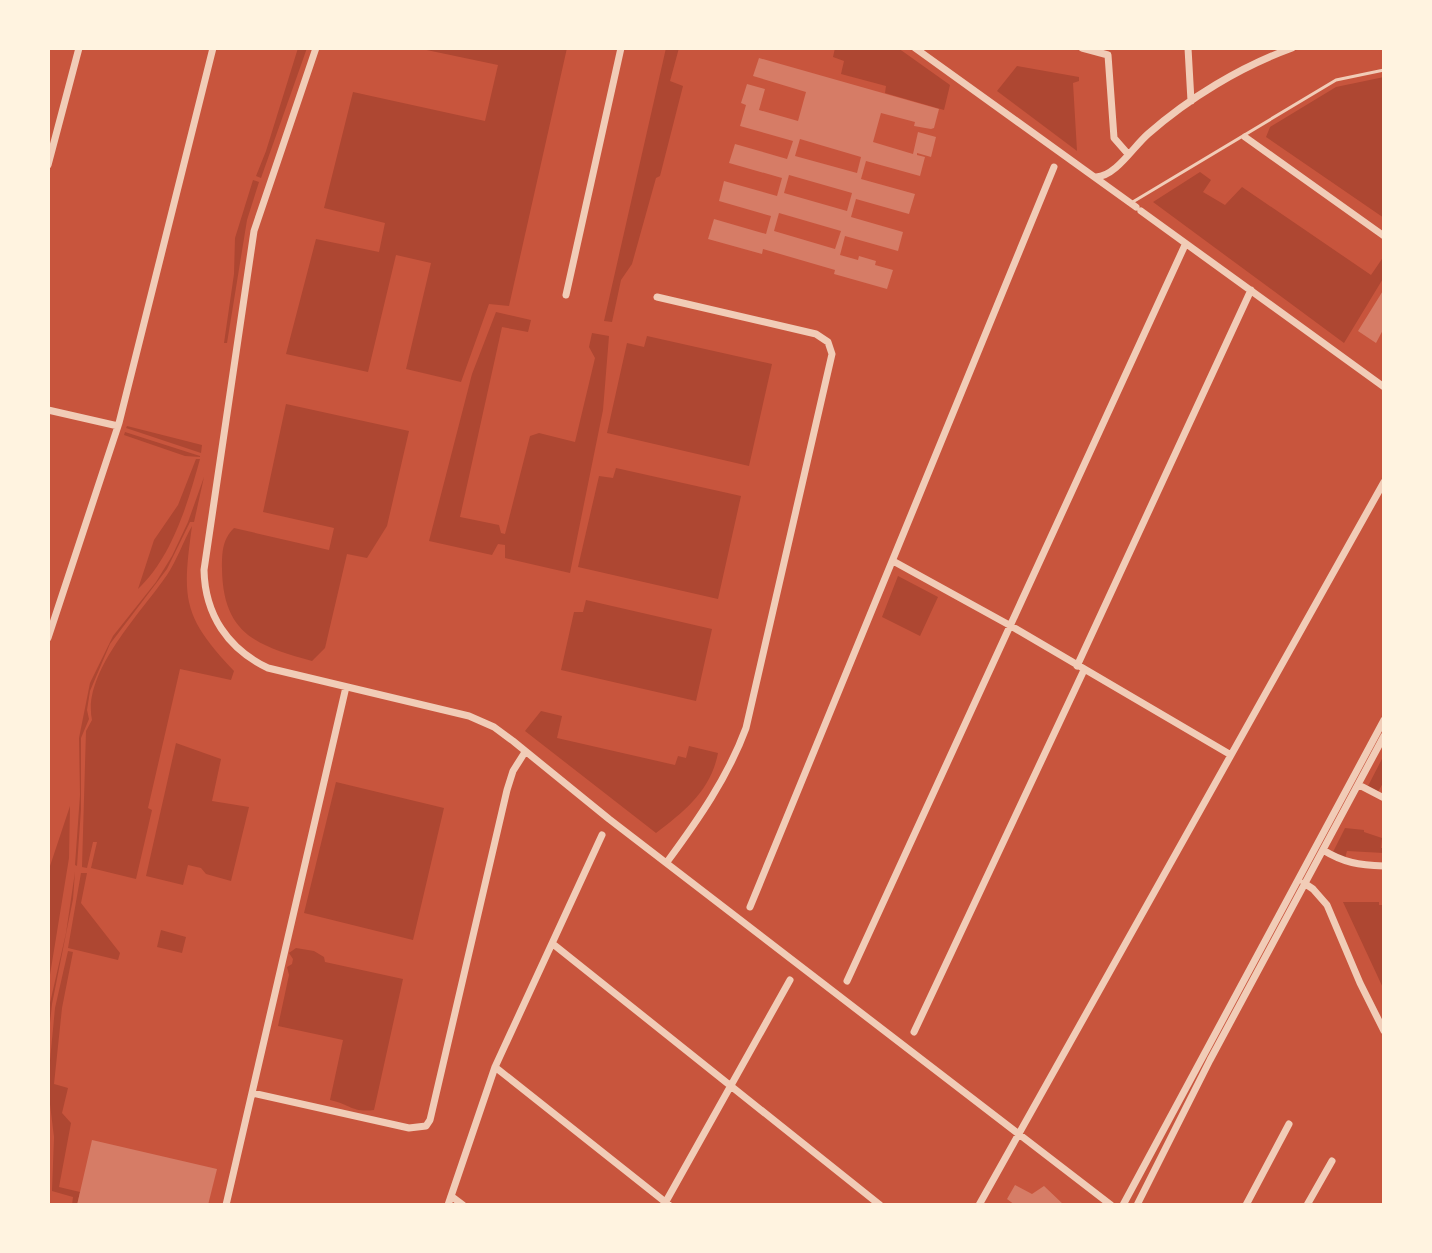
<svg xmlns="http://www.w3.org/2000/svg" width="1432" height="1253" font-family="'Fira Sans',sans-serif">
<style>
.green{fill:#ae4732}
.building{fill:#d67c66;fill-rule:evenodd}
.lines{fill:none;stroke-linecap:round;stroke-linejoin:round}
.service{stroke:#f1ccb7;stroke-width:3}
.minor{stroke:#f1ccb7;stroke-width:7}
</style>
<rect width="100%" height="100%" fill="#c8553d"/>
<!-- green -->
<path class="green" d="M298,48H307L261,178L256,176L266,151Z
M417,48H567L509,306L489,304L461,382L406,369L431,263L396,255L368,372L286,354L316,239L379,252L385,223L324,208L353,92L485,121L498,65Z
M666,48H679L670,81L683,86L660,176L656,178L632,264L621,280L612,322L604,321Z
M835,48H898L950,85L944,110L885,93L886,86L841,74L844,61L833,57Z
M1017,66L1079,77V81L1073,83L1077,151L997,91Z
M1384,77V218L1266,137L1270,127L1336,87Z
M1200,172L1211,180L1203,192L1225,205L1242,187L1371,275L1384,256V277L1344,343L1153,202Z
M253,180L259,182L247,220L227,343H224L234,274L235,238Z
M496,312L531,320L528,332L502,327L460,517L499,525L501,533L505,534L530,436L539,433L575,442L595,358L589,347L592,333L609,336L603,410L570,573L505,558V545L498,544L492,555L429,541L472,374Z
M647,336L772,364L749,466L607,433L627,343L644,347Z
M286,404L409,431L387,526L367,558L347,554L325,648L312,661C257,646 223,634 222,569C222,553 222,540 234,528L329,550L334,528L263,512Z
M127,426L202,445L201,453L126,428Z
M125,432L200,456V457L185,456L124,435Z
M196,459H200C188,503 172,557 138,589L154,540L178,505Z
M616,468L741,496L718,599L578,567L599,476L613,478Z
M204,477L194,522H190L167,569L110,644L90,691L87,710L89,719L81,738V809L77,866L75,865L80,795L79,738L90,683L113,636L156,582L172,556L188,522Z
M192,526C182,599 182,616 234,671L231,680L180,669L148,808L152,810L136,879L91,868L97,842H93L87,868L82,867L86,731L92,720C82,672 141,613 167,575C177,560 183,542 192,526Z
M898,576L938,597L920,636L882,617Z
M586,600L712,629L696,701L561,670L574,612H583Z
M541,711L562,716L557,738L675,765L678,756L686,758L689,746L718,753C711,790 685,811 656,833L525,731Z
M176,743L221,759L212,801L249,807L231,881L206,874L201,868L188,865L183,885L146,876Z
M1384,755V781L1378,792L1368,786Z
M336,782L444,808L413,940L304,913Z
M70,806L69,858L48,987V872Z
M1345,828L1364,830V832L1382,838L1381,848H1384V853L1347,851L1345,858L1333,852Z
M75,872L73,899L52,1004L48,1042L50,1003L66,933Z
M81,873H87L81,903L120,953L118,960L68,948Z
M1343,902H1379V905H1384V990Z
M161,930L186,937L182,953L157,947Z
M296,948L314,951L324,957L325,962L403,979L374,1110C353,1113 349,1104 330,1100L343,1040L278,1026L289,975L287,967L292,964L293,959L289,953Z
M68,951L73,952L62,1008L54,1084L68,1088L62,1113L71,1123L59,1187L80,1192L77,1205H72L73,1197L52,1191L54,1137L49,1096V1071L55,1008Z"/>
<!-- building -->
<path class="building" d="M759,58L939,109L934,128L931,129L914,126L915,122L881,113L873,142L913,154L918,132L936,137L931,157L917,153V155L925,157L920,176L866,161L861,179L915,194L909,214L856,199L851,217L903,232L898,251L845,236L840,255L858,260L859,256L876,261L875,265L893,270L887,289L834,274L835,270L763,249L762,254L708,239L714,219L766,234L771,216L719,201L724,181L777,196L782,178L729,163L735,144L787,159L793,141L740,126L746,105L741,103L747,84L765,89L759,110L798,121L806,92L753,76ZM800,139L861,157L857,173L795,156ZM789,175L852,193L847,211L784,193ZM779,213L841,231L835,249L774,231Z
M1384,289V328L1376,343L1358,331Z
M92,1140L217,1169L208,1205H77Z
M1015,1185L1032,1194L1044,1186L1064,1205H1015L1007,1199Z"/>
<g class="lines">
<!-- service -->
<path class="service" d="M1131,203L1336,80L1384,70"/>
<!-- minor -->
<path class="minor" d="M316,48L254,231L204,570C205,615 228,649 268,668L469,716L494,727L513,741L609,819L1111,1205
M915,48L1136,207
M1082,48L1108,55L1114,138L1128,154
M1188,48L1191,101
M1245,137L1384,236
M48,165L79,48
M1096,177C1116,176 1133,147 1148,134C1189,98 1240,67 1292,48
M1141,211L1384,387
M566,295L621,48
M657,297L816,334L828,342L832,354L746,728C728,777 698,820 667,862
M48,410L118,426
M893,561L1011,626L1231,755
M48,638L119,423L213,48
M1077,666L1251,290
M1359,785L1384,798
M1323,850C1344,863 1359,865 1384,866
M1304,883L1313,889L1327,905L1360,983L1384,1031
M750,907L1054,167
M553,944L880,1205
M847,981L1185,245
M914,1032L1084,670
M495,1067L669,1205
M252,1093L409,1128L426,1126L430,1120L507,790L513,771L525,752
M451,1196L463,1205
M226,1205L346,687
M448,1205L495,1067L602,835
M664,1205L790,980
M979,1205L1384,482
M1123,1205L1384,720
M1137,1205L1210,1060L1384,736
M1246,1205L1289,1124
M1307,1205L1332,1161"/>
</g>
<!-- border -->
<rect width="1432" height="1253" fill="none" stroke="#fff3e0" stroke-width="100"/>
</svg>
